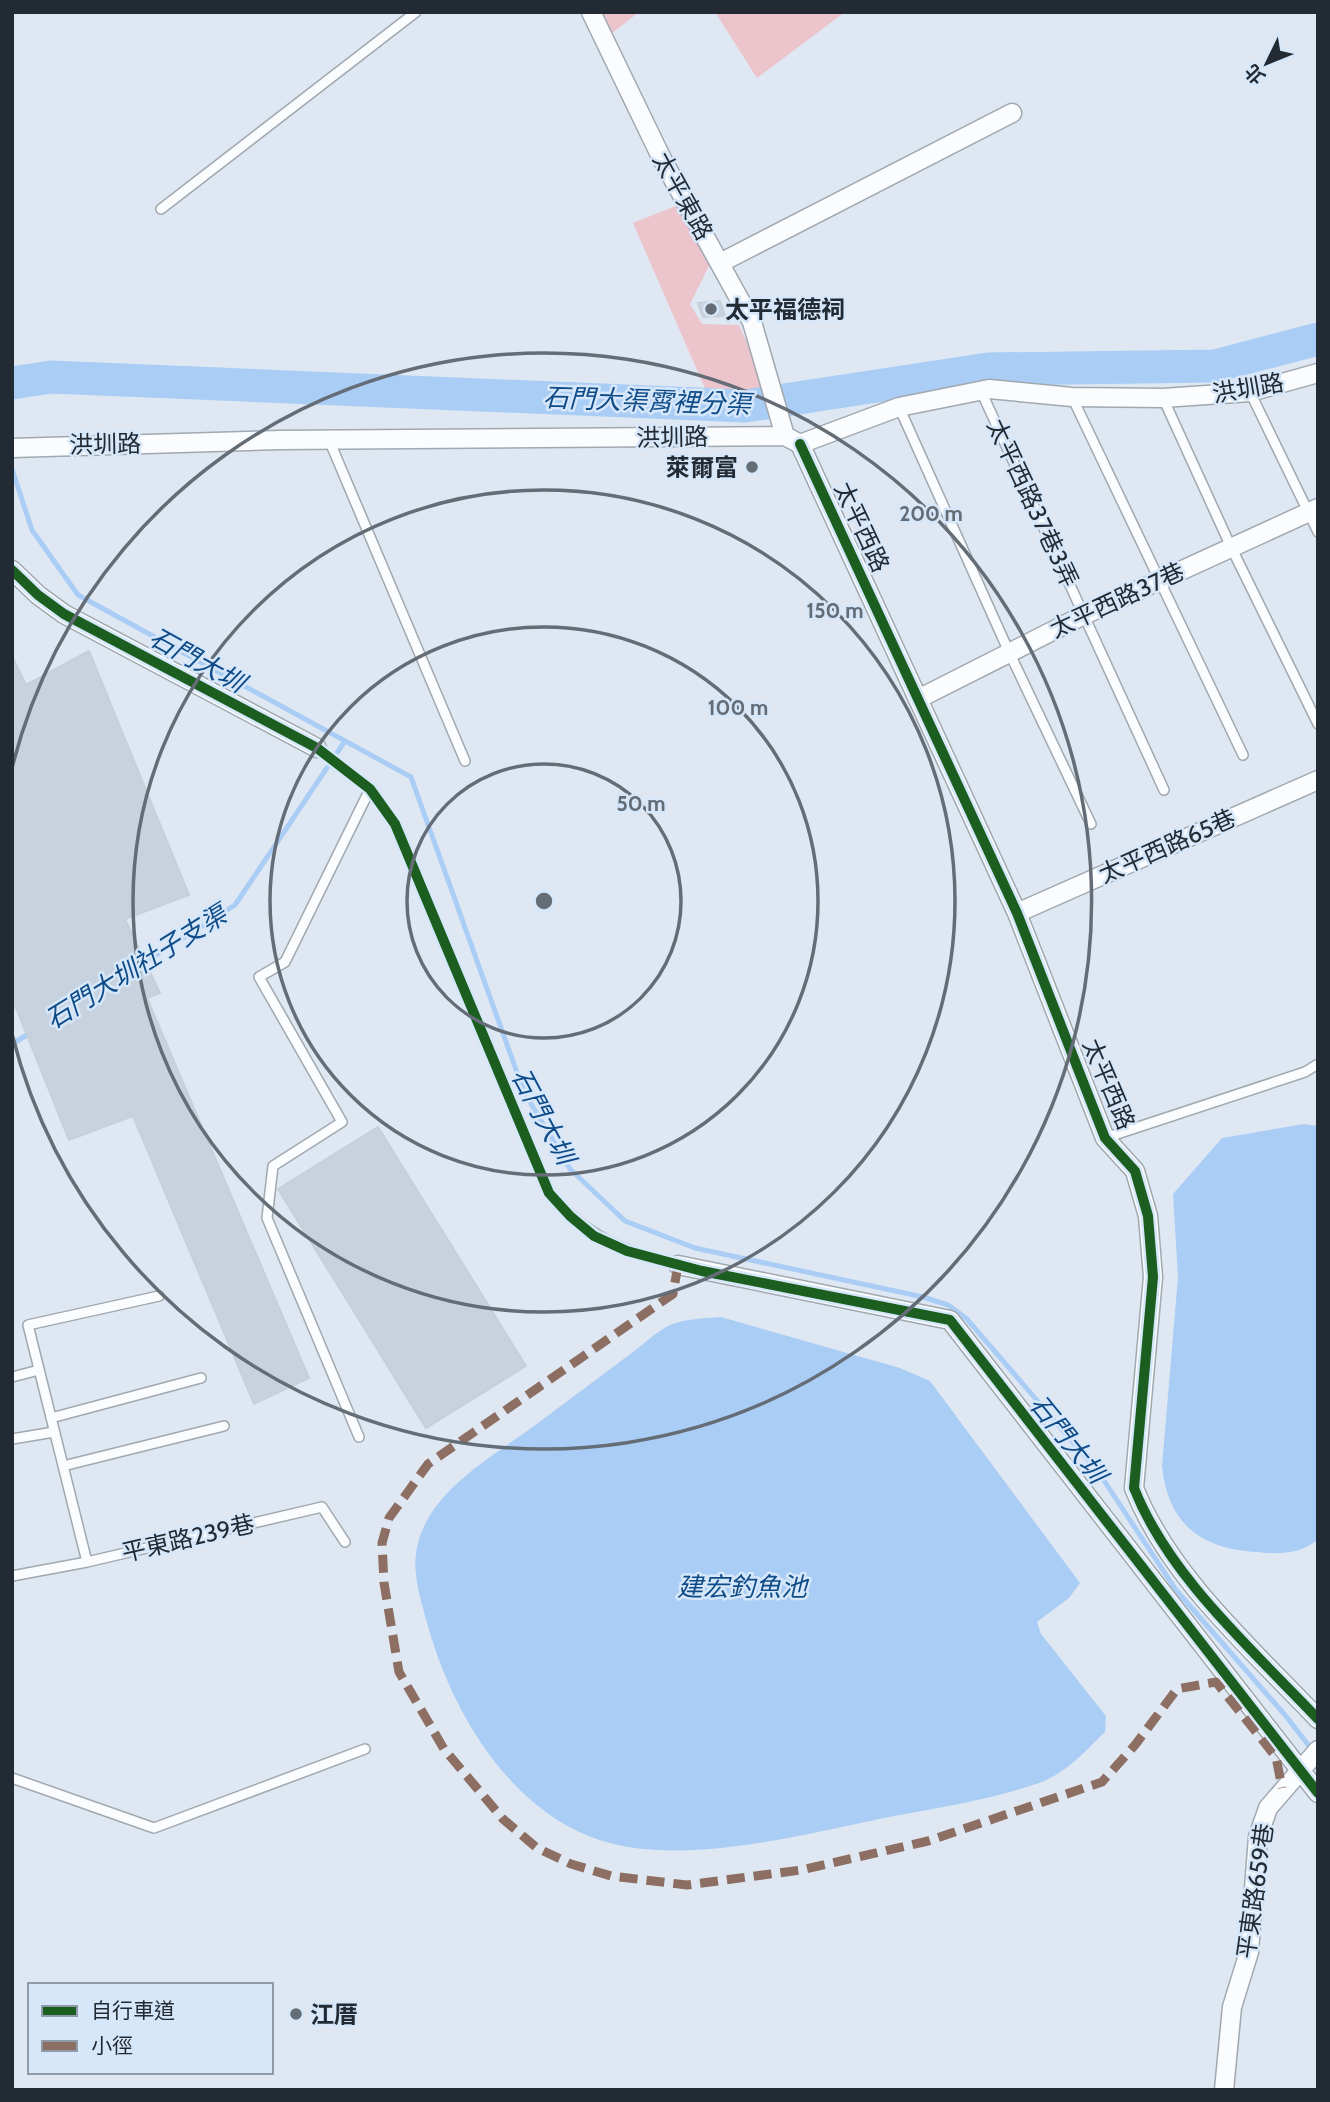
<svg xmlns="http://www.w3.org/2000/svg" width="1330" height="2102" font-family="Cabin,'Noto Sans TC',sans-serif">
<style>
.green{fill:#ebc4cc}
.water{fill:#aacdf6}
.lines{fill:none;stroke-linecap:round;stroke-linejoin:round}
.stream{stroke:#aacdf6;stroke-width:5}
.river{stroke:#aacdf6;stroke-width:33}
.building{fill:#c7d2de;stroke:#c7cfd8;stroke-width:2}
.lane-casing{stroke:#a0a8b0;stroke-width:12}
.street-casing{stroke:#a0a8b0;stroke-width:21}
.lane{stroke:#fafcfd;stroke-width:9}
.street{stroke:#fafcfd;stroke-width:18}
.quiet{stroke:#8d6e63;stroke-width:9;stroke-dasharray:18 9;stroke-linecap:butt}
.cycleway-casing{stroke:#d7e7fa;stroke-width:15}
.cycleway{stroke:#1b5e20;stroke-width:10}
.ring{fill:none;stroke:#646c76;stroke-width:3.5}
.poi-dot{fill:#646c76;stroke:#d7e7fa;stroke-width:2.5}
.labels{text-anchor:middle;dominant-baseline:central;stroke-width:5;stroke-linejoin:round;paint-order:stroke}
.street-label{font-size:24px;fill:#222a33;stroke:#d7e7fa}
.poi-label{font-size:24px;font-weight:bold;fill:#222a33;stroke:#d7e7fa;text-anchor:start}
.water-label{font-size:26px;font-style:italic;fill:#0e4b87;stroke:#d7e7fa}
.centre{fill:#646c76;stroke:#d7e7fa;stroke-width:3.5}
.ring-label{font-size:21px;text-anchor:middle;font-weight:bold;fill:#646c76;stroke:#d7e7fa;stroke-width:5;stroke-linejoin:round;paint-order:stroke}
</style>
<rect width="100%" height="100%" fill="#dfe8f2"/>
<!-- green -->
<path class="green" d="M600,12H639L611,34Z
M715,12H845L757,78Z
M683,203L711,262L690,304L702,324L739,325L771,398L746,401L710,400L633,223Z"/>
<!-- water -->
<path class="water" d="M1304,1124L1318,1126V1540C1297,1555 1280,1554 1255,1552C1199,1548 1168,1523 1162,1466L1178,1277L1173,1194L1222,1138Z
M721,1317L900,1368L930,1381L1080,1583L1069,1598L1037,1622L1041,1634L1106,1716L1105,1732C1085,1751 1067,1773 1039,1783C993,1799 942,1807 894,1816C811,1833 687,1866 606,1842C510,1814 450,1710 426,1619C419,1595 411,1568 418,1543C432,1489 492,1457 534,1426C567,1401 600,1377 633,1352C644,1344 657,1331 670,1325C685,1319 704,1318 721,1317Z"/>
<g class="lines">
<!-- stream -->
<path class="stream" d="M12,469L32,530L78,595L411,777L524,1092L570,1169L625,1221L695,1248L923,1297L948,1305L966,1318L1097,1470L1176,1590L1285,1715L1313,1751
M142,964L235,905L345,741
M12,1044L32,1032"/>
<!-- river -->
<path class="river" d="M12,383L51,377L746,406L988,369L1215,366L1318,339"/>
</g>
<!-- building -->
<path class="building" d="M720,301L725,316L703,317L698,303Z
M89,651L189,895L125,919L160,993L147,998L309,1378L254,1404L133,1116L69,1140L12,998V656L26,685Z
M378,1127L526,1366L426,1428L278,1189Z"/>
<g class="lines">
<!-- lane casing -->
<g class="lane-casing">
<path id="lane" d="M161,209L416,12
M981,391L1164,790
M1250,392L1318,532
M1072,397L1243,755
M1163,398L1231,547L1318,724
M899,407L1009,652L1091,824
M329,440L465,761
M317,748L370,789L395,824L549,1193C589,1238 621,1250 678,1265
M1105,1138L1305,1072L1318,1064
M12,1377L39,1370
M51,1418L201,1378
M359,1437L267,1218L273,1166L342,1122L259,977L285,962L370,789
M12,1439L54,1432
M63,1466L224,1426
M87,1562L28,1325L159,1296
M12,1576L87,1562L322,1507L345,1542
M12,1778L154,1828L365,1749"/>
</g>
<!-- street casing -->
<g class="street-casing">
<path id="street" d="M591,12L662,159L752,322L785,436
M720,263L1012,113
M800,444L1017,913L1105,1138L1135,1171L1148,1216L1153,1277L1134,1488C1169,1577 1253,1650 1318,1719
M12,448L280,440L785,436L800,444L899,407L989,389L1072,397L1163,398L1250,392L1318,373
M12,570L38,595L64,614L317,748
M920,698L1084,615L1318,508
M1017,913L1318,780
M678,1265L950,1320L1318,1793
M1224,2090L1232,2007L1249,1952L1258,1837L1268,1808L1318,1750"/>
</g>
<!-- lane -->
<use href="#lane" class="lane"/>
<!-- street -->
<use href="#street" class="street"/>
<!-- quiet -->
<path class="quiet" d="M678,1265L673,1294L428,1464L389,1518L382,1543L384,1583L399,1672L444,1749L503,1819L537,1848L571,1864L611,1876L687,1885L801,1870L928,1841L1102,1782L1135,1745L1177,1689L1216,1682L1276,1757L1282,1788"/>
<!-- cycleway casing -->
<g class="cycleway-casing">
<path id="cycleway" d="M800,444L1017,913L1105,1138L1135,1171L1148,1216L1153,1277L1134,1488C1169,1577 1253,1650 1318,1719
M12,570L38,595L64,614L317,748L370,789L395,824L549,1193L570,1216L594,1236L627,1251L702,1271L950,1320L1318,1793"/>
</g>
<!-- cycleway -->
<use href="#cycleway" class="cycleway"/>
</g>
<!-- distance rings -->
<g class="ring">
<circle cx="544" cy="901" r="137"/>
<circle cx="544" cy="901" r="274"/>
<circle cx="544" cy="901" r="411"/>
<path d="M12 768A548 548 0 1 1 12 1034"/>
</g>
<!-- markers -->
<g class="poi-dot">
<circle cx="711" cy="309" r="7"/>
<circle cx="752" cy="467" r="7"/>
<circle cx="296" cy="2014" r="7"/>
</g>
<g class="labels">
<!-- street labels -->
<g class="street-label">
<text transform="translate(683 196) rotate(61)">太平東路</text>
<text transform="translate(1248 388) rotate(-10)">洪圳路</text>
<text transform="translate(672 437) rotate(-1)">洪圳路</text>
<text transform="translate(105 444) rotate(-1)">洪圳路</text>
<text transform="translate(1033 503) rotate(65)">太平西路37巷3弄</text>
<text transform="translate(862 527) rotate(65)">太平西路</text>
<text transform="translate(1117 600) rotate(-25)">太平西路37巷</text>
<text transform="translate(1167 846) rotate(-24)">太平西路65巷</text>
<text transform="translate(1109 1084) rotate(67)">太平西路</text>
<text transform="translate(188 1538) rotate(-13)">平東路239巷</text>
<text transform="translate(1255 1891) rotate(-82)">平東路659巷</text>
</g>
<!-- poi labels -->
<g class="poi-label">
<text x="725" y="309">太平福德祠</text>
<text x="738" y="467" text-anchor="end">萊爾富</text>
<text x="310" y="2014">江厝</text>
</g>
<!-- water labels -->
<g class="water-label">
<text transform="translate(647 401) rotate(2)">石門大渠霄裡分渠</text>
<text transform="translate(197 660) rotate(29)">石門大圳</text>
<text transform="translate(136 967) rotate(-32)">石門大圳社子支渠</text>
<text transform="translate(543 1116) rotate(62)">石門大圳</text>
<text transform="translate(1068 1439) rotate(51)">石門大圳</text>
<text x="742" y="1587">建宏釣魚池</text>
</g>
</g>
<circle cx="544" cy="901" r="10" class="centre"/>
<g class="ring-label">
<text x="931" y="521">200 m</text>
<text x="835" y="618">150 m</text>
<text x="738" y="715">100 m</text>
<text x="641" y="811">50 m</text>
</g>
<!-- border -->
<rect width="1330" height="2102" fill="none" stroke="#222a33" stroke-width="28"/>
<!-- legend -->
<rect x="28" y="1983" width="245" height="91" fill="#d7e7fa" stroke="#8f9baa" stroke-width="2"/>
<rect x="42" y="2006" width="35" height="10" fill="#1b5e20" stroke="#8f9baa" stroke-width="2"/>
<text x="91" y="2018" font-size="21" fill="#222a33">自行車道</text>
<rect x="42" y="2041" width="35" height="10" fill="#8d6e63" stroke="#8f9baa" stroke-width="2"/>
<text x="91" y="2053" font-size="21" fill="#222a33">小徑</text>
<!-- north arrow -->
<g transform="translate(1267 63) rotate(227)" stroke="#d7e7fa" stroke-width="5" paint-order="stroke">
<path d="M0-5L12 26L0 18L-12 26Z" fill="#222a33"/>
<text y="-10" font-size="19" font-weight="bold" text-anchor="middle" fill="#222a33">北</text>
</g>
</svg>
